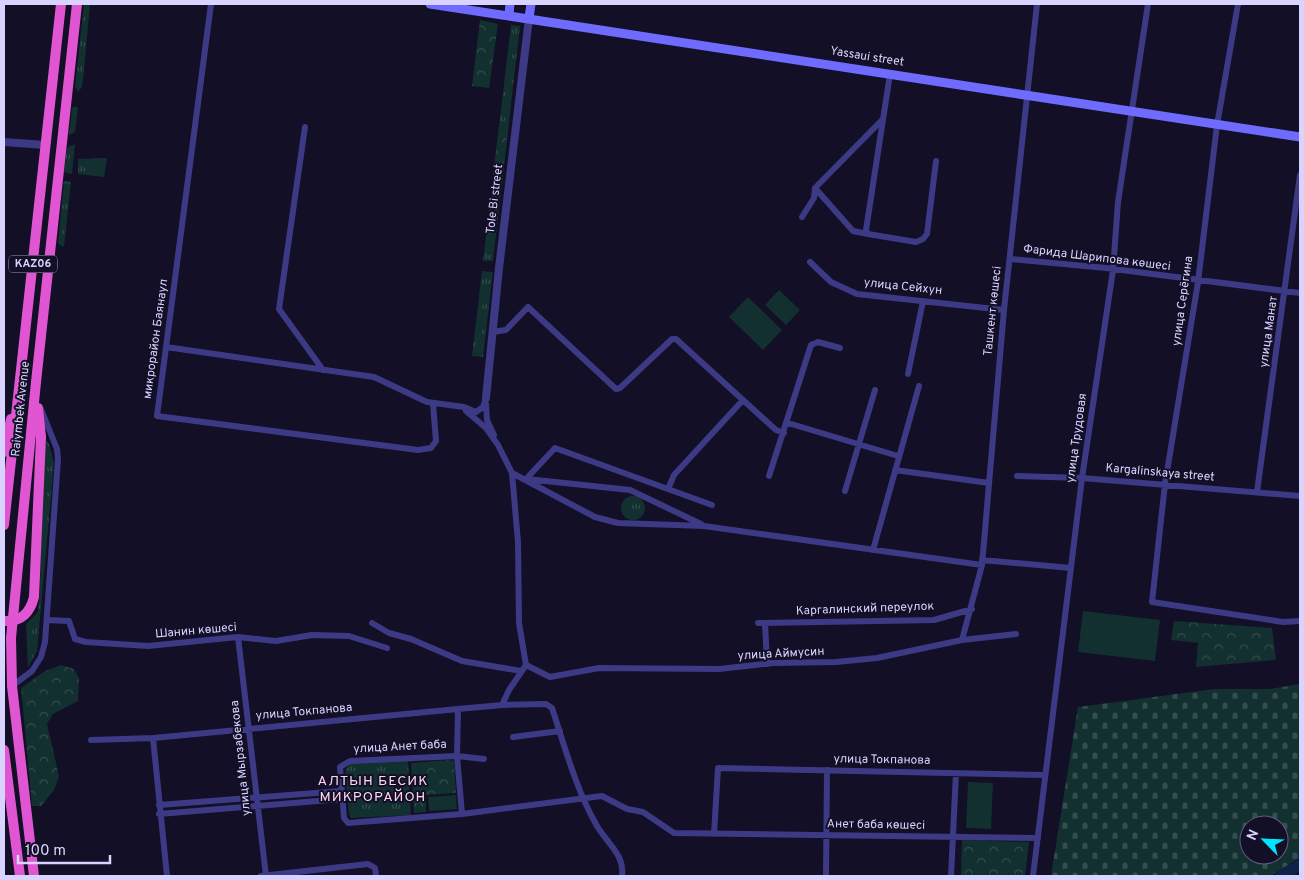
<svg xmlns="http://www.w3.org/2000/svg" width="1304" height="880" font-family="Overpass,sans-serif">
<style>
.grass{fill:url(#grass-tufts)}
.forest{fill:url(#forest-crowns)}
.cemetery{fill:url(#cemetery-stones);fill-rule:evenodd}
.pitch{fill:#12302f}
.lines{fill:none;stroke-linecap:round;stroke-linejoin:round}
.river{stroke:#0c2248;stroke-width:11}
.minor{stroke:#3d3a85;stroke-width:6}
.tertiary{stroke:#3d3a85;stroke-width:8}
.secondary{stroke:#6f6bff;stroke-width:9}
.trunk{stroke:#e055d1;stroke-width:10}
.trunk-bridge{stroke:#e055d1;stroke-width:10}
.labels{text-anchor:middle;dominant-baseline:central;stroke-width:4;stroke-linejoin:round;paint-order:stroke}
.shield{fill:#130f26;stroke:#9e99be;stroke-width:1}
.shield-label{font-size:11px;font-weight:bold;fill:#d9d4ff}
.street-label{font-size:12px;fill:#d9d4ff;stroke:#130f26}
.neighbourhood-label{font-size:14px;letter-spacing:1px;fill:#ffd6f0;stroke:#130f26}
</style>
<defs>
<pattern id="grass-tufts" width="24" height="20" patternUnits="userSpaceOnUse" patternTransform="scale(1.25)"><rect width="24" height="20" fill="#12302f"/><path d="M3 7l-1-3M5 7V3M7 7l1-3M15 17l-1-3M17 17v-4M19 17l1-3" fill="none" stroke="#344d4e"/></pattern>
<pattern id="forest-crowns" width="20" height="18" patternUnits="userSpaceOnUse" patternTransform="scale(1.25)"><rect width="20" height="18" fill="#12302f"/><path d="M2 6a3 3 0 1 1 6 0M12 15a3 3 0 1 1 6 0" fill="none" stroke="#344d4e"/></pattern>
<pattern id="cemetery-stones" width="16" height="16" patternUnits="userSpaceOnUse" patternTransform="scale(1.25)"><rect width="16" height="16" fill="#12302f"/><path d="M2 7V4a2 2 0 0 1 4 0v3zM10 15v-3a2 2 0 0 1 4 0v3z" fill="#344d4e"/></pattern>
</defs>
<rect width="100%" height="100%" fill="#130f26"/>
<!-- grass -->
<path class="grass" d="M84,4H90L83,80L82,87L78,92L75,87Z
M511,25L520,26L493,261H483Z
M76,106L78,108L75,132L69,135L72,108Z
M75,144L72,174L64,172L67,148Z
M107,158L104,177L78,174V159Z
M64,181L71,182L64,247L58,244Z
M482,271L493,272L483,357L472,356Z
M44,437L49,444L54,463L37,651L28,668L26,624L38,612L40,591Z
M621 508a12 12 0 1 1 24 0a12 12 0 1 1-24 0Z
M408,759L411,815L352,818L349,814L345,770L352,761Z"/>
<!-- forest -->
<path class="forest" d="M480,20L498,24L489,88L472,86Z
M499,127L508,129L500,198L491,194Z
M1174,621L1272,628L1276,660L1196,667L1198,643L1171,640Z
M61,665L74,669L79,678L78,701L53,714L47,724L59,776L54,790L41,806H32L21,688L45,671Z
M450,760L454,761L456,793L426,795V812L414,813L411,763Z
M962,840L1029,842L1025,876H961Z"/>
<!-- cemetery -->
<path class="cemetery" d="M1300,684V858L1270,876H1051L1078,707L1214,689H1270ZM1249,825H1279V855H1249Z"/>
<!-- pitch -->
<path class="pitch" d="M779,290L800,310L786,325L765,305Z
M748,297L782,330L763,350L729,317Z
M1083,611L1160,620L1155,661L1078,652Z
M968,782L993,783L991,829L966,828Z
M456,795L457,809L429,811L428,797Z"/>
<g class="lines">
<!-- river -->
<path class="river" d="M1281,876L1300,865"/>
<!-- minor -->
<path class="minor" d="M211,4L157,416L418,450L431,448L436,441L433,404
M1238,4L1217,125L1198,282L1165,484L1152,602L1283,622L1300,621
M890,74L866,230L868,234L916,242L923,239L927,234L936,161
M305,127L279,309L323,370
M802,217L814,198L815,188
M868,234L853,231L815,188L882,120
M1010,259L1106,268L1300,293
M810,262L831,282L857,294L1004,310
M492,332L506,330L528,307L616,389L620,388L672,339H676L776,430L784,433
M166,347L374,377L427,402L464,407L476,412L483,407L486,398
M908,374L923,301
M486,404L487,420L494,435
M466,411L486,428L498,445L512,473L518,542L519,623L526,665
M788,423L898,456
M895,470L989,483
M512,473L595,517L618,523L704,526L982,565
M769,476L811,345L818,342L840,348
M1017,476L1082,478L1300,496
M526,479L555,448L712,505
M527,479L630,490L701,524
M668,489L674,475L743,400
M845,491L875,390
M1257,492L1300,175
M873,550L919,386
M982,560L1071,568
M47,620L69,621L75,639L86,642L148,646L238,637L276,641L312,635L349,636L387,648
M372,623L389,633L411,639L462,661L521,671
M758,623L934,620L972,609
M765,623L767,664
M238,637L266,876
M962,640L982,565L1004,310L1037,4
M526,665L509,690L502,705L458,709L457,756L462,814L602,796L627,809L643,812L674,833L1038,838
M526,665L550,677L599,668L719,669L773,663L836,662L877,658L962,640L1016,634
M12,686L32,671L41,657L45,642L58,459L57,449L41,409
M502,705L546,704L552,708C565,747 576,790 597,826C607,843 625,855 622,876
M513,737L560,731
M153,738L167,876
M91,740L153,738L458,709
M159,805L341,791
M159,814L342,799
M462,814L348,823L344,818L340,767L350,761L457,756L484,759
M714,834L718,768L1045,775
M261,876L368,864L375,868L376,876
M826,876L827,770
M951,876L956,773
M1033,876L1082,478L1113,270L1118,202L1148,4"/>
<!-- tertiary -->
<path class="tertiary" d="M4,142L45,145
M486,398L499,268L529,18"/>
<!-- secondary -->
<path class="secondary" d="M430,4L1300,137
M509,15L510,4
M529,18L531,4"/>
<!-- trunk -->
<path class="trunk" d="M38,408L41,437
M4,452L11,419
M4,525L61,4
M4,750L20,876
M34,876L12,686L11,638L36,382L77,4"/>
<!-- trunk-bridge -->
<path class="trunk-bridge" d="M4,621C21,622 30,613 34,597L41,437"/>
</g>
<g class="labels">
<!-- shield labels -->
<rect class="shield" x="9" y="255.5" width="48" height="17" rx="4"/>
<g class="shield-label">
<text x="33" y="264">KАZ06</text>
</g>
<!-- street labels -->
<g class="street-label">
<text transform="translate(867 57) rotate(9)">Yassaui street</text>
<text transform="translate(495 199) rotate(-83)">Tole Bi street</text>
<text transform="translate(1097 258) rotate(7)">Фарида Шарипова көшесі</text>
<text transform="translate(903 287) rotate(6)">улица Сейхун</text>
<text transform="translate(1183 301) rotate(-82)">улица Серёгина</text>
<text transform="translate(993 311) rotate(-84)">Ташкент көшесі</text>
<text transform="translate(1269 332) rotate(-82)">улица Манат</text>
<text transform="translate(156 339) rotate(-82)">микрорайон Баянаул</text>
<text transform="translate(21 409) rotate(-84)">Raiymbek Avenue</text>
<text transform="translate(1077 438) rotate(-82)">улица Трудовая</text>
<text transform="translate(1160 473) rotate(5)">Kargalinskaya street</text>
<text transform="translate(865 609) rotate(-2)">Каргалинский переулок</text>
<text transform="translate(196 631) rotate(-5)">Шанин көшесі</text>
<text transform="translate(781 654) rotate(-3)">улица Аймусин</text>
<text transform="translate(304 712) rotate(-5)">улица Токпанова</text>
<text transform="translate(400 747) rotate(-3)">улица Анет баба</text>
<text transform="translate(241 758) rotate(-96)">улица Мырзабекова</text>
<text transform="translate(882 760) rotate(1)">улица Токпанова</text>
<text transform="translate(876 825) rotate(1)">Анет баба көшесі</text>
</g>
<!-- neighbourhood labels -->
<g class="neighbourhood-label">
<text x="373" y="781">АЛТЫН БЕСИК<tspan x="373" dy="16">МИКРОРАЙОН</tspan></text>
</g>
</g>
<!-- border -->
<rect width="1304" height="880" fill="none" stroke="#d9d4ff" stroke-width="10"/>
<!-- north arrow -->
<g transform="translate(1264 840) rotate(294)"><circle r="24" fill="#130f26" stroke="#625e7d"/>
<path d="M0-4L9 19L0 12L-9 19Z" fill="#00e5ff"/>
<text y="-8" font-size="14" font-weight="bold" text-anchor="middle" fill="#d9d4ff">N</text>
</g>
<!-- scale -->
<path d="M18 855v8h92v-8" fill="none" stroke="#d9d4ff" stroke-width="2.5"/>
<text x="25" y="855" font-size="15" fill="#d9d4ff" stroke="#130f26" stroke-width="4" paint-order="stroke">100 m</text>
</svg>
